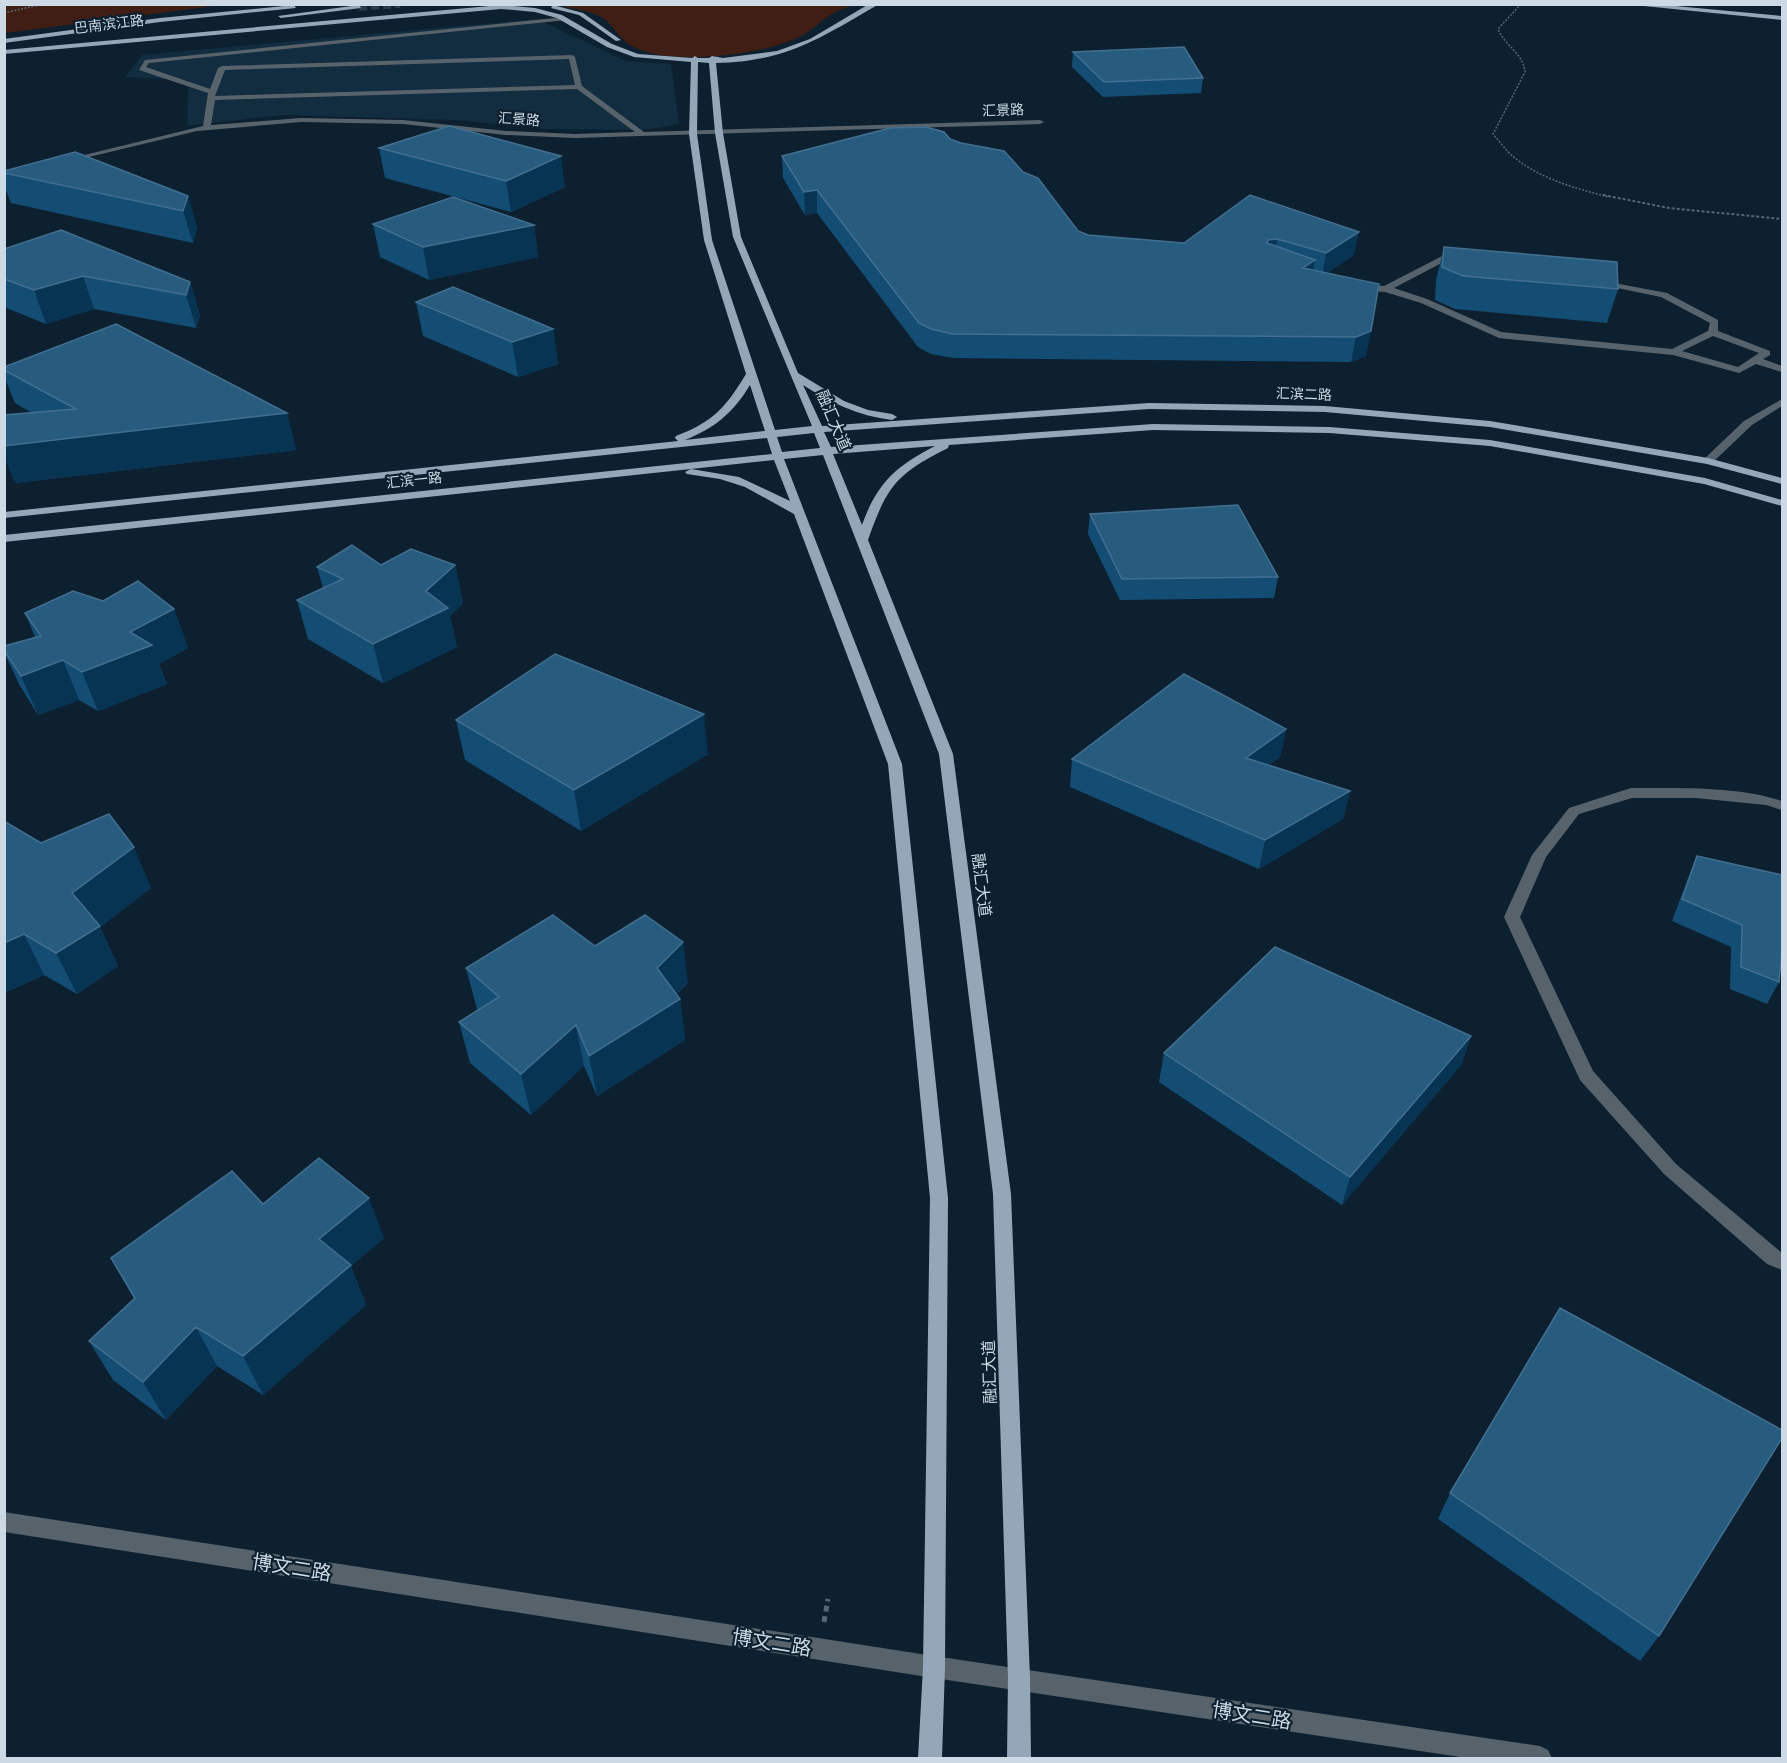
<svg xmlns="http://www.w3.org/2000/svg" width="1787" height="1763" font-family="'IBM Plex Sans','Noto Sans SC',sans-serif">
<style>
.built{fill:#122d40}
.green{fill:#411e13}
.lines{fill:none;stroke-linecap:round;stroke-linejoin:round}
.major-tunnel{stroke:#293c4b;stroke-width:8;stroke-dasharray:8 4;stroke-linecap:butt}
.path-far2{stroke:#556674;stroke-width:1.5;stroke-dasharray:2 1.5;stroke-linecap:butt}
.path-far1{stroke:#556674;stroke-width:2;stroke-dasharray:3 2;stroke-linecap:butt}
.path{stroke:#556674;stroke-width:5;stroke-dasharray:6 4.5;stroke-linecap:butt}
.minor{fill:#58626a;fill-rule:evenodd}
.major{fill:#93a7b8;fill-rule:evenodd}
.wall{fill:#144d73}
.shaded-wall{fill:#083453}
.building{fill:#285c7f;stroke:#426f8f;stroke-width:1.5}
.labels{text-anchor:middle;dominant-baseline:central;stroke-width:4.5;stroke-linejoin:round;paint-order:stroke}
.far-street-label{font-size:14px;fill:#cdd9e4;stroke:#0c2030}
.street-label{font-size:16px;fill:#cdd9e4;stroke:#0c2030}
.near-street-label{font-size:20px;fill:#cdd9e4;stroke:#0c2030}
</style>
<rect width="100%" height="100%" fill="#0c2030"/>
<!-- built -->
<path class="built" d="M537,19L626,61L671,64L679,124L643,130L545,129L455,120L282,115L187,126L188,80L125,77L142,55Z"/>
<!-- green -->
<path class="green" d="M5,4H222V5L5,33Z
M554,5H854C845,8 836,11 829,16C820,22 812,30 803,35C768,55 673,66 636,48C618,40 616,27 603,18C593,11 566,7 554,5Z"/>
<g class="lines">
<!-- major-tunnel -->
<path class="major-tunnel" d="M359,7L400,4"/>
<!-- path-far2 -->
<path class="path-far2" d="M1521,4L1498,29C1505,46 1523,53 1525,72L1493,134C1500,142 1507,152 1515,158C1541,179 1577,189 1609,197
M4,13L43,4"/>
<!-- path-far1 -->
<path class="path-far1" d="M1603,195L1669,208L1782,219"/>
<!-- path -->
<path class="path" d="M824,1622L828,1599"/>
<!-- minor -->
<path class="minor" d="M565,17L567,20L149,63L146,67L210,89L218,68L222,66L572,55L575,57L582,86L644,132L1040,120L1044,122L1040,124L575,138L506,135L403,124L301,122L197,131L64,163L60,161L203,126L208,93L139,70L145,60ZM569,59L575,85L215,96L225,70ZM577,89L635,132L575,134L506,131L403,120L301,118L211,125L215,100Z
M1450,252L1463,257L1459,260L1451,258L1394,288L1427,299L1501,332L1672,349L1708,331L1710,323L1661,297L1593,283L1598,280L1667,293L1718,320V331L1770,351V355L1763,359L1782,366V372L1756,364L1739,373L1673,355L1499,338L1421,303L1385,292L1358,290L1353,287L1358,284L1384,286ZM1713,336L1759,353L1738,367L1682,351Z
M1782,399V406L1752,425L1712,463H1704V459L1744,421Z
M1631,788C1677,788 1739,786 1782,801V810L1766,805L1696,798H1632L1579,814L1546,857L1520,917L1593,1071L1676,1164L1782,1253V1270L1767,1264L1664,1174L1580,1080L1504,917L1532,855L1569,808Z
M4,1512L934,1656L1540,1746L1548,1750L1552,1758H1467L934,1678L4,1532Z"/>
<!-- major -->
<path class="major" d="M869,4H879C821,38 785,62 716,63L723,133L741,237L798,373L844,401L868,410L892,414L897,417L892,420C859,416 831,403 803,385L822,426L1149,403L1325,406L1490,421L1708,458L1782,478V484L1707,464L1490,427L1325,412L1149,409L824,432L831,447L1153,424L1329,427L1490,440L1705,478L1782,500V506L1704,484L1490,446L1329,433L1153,430L949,445L948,448C896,474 887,486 868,540L953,754L1011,1194L1030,1678L1031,1758H1007L1008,1678L993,1194L939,754L823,455L784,459L902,764L948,1198L945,1667L942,1758H918L923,1667L930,1198L888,764L794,514L745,487L720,479L687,474L685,472L691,469L4,542V535L772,454L767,438L4,518V512L678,441L675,438L676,436C713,422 726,407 746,374L704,240L689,134L691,62L634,57L607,47L557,18L535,12L501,9L4,54V50L501,5L535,8L562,15L612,44L638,54L692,58L695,56L698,58H709L712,56L723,58L777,51L810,39ZM698,62L709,63L715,133L733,237L812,426L775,430L712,240L697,134ZM750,385L765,431L685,440C715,428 733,413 750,385ZM814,433L820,448L782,452L777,437ZM935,446C896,466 877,483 862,525L833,454ZM774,460L790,501L739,477L691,469Z
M1624,4H1654L1782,16V20Z
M294,5L296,8L160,22L4,43V39L160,18Z
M359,5L361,8L281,18L278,16Z
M553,5L583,13L621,40L616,41L579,15L551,8Z"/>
</g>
<!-- wall -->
<path class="wall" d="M1073,52L1203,78L1201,93L1103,97L1072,67Z
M950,139L1078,231L1088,235L1184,243L1250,195L1354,255L1327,273L1366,356L1351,362L953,358L931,354L918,347L817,213L805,215L783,178L782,156Z
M379,148L565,187L511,212L385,178Z
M4,171L188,196L197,228L193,243L11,203L4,185Z
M373,224L534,225L538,257L429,280L380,257Z
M1444,247L1618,289L1607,323L1455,309L1435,300L1436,280Z
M4,249L190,282L200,316L196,328L94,309L46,324L4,307Z
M416,302L553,329L558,364L518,377L423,336Z
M4,367L287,413L296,450L15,483L32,413L15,403L4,376Z
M1090,514L1278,577L1274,598L1120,600L1088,534Z
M381,565H455L463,603L450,616L457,647L383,683L308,639L297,600L323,588L317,567Z
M103,601L174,609L188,648L159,664L167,684L98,711L79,700L38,715L20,686L4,652V646L35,637L25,613Z
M456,720L708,754L581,831L465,760Z
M1286,729L1280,757L1269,765L1350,791L1343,819L1259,869L1070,787L1072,759Z
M4,821L41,843L151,888L100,927L118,966L77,994L44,975L4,993Z
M1697,856L1781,875L1782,870V966L1781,965L1779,982L1767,1004L1730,989L1731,947L1672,921L1688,878Z
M595,946L688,983L676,995L680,999L685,1040L597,1096L584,1066L531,1115L470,1063L459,1022L478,1010L477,1009L466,968Z
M1471,1036L1461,1065L1342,1205L1159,1082L1164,1053Z
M263,1204L384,1238L351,1266L366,1305L263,1395L217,1366L166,1420L113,1380L89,1341L134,1299L111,1258Z
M1450,1493L1659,1636L1640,1661L1438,1519Z"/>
<!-- shaded-wall -->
<path class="shaded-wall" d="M561,156L565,187L511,212L506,181Z
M817,190V213L805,215L804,192Z
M188,196L197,228L193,243L183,211Z
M534,225L538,257L429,280L423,247Z
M1359,232L1354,255L1322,277L1326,253Z
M1277,239L1274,262L1267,243L1268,240Z
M1315,260L1311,284L1303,268Z
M83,276L94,309L46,324L34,290Z
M190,282L200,316L196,328L186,295Z
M553,329L558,364L518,377L512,342Z
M1371,331L1366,356L1351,362L1356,337Z
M287,413L296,450L15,483L4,457V446Z
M455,565L463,603L450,616L457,647L383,683L373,644L426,591Z
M174,609L188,648L159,664L167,684L98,711L82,672L130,632Z
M63,660L79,700L38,715L21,676Z
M704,714L708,754L581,831L574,790Z
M1286,729L1280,757L1241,786L1246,758Z
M1350,791L1343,819L1259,869L1265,840Z
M134,847L151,888L100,927L118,966L77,994L56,953L72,893Z
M24,934L44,975L4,993V943Z
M683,942L688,983L662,1009L657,968Z
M680,999L685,1040L597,1096L589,1056Z
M576,1025L584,1066L531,1115L521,1074Z
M1471,1036L1461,1065L1342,1205L1350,1177Z
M369,1198L384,1238L351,1266L366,1305L263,1395L243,1356L319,1239Z
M196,1327L217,1366L166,1420L143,1382Z"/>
<!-- building -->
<path class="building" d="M1184,47L1203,78L1104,82L1073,52Z
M449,126L561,156L506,181L379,148Z
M926,127L944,132L950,139L961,143L1004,151L1023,172L1038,178L1078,231L1088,235L1184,243L1250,195L1359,232L1326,253L1277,239L1268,240L1267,243L1315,260L1303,268L1379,284L1371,331L1356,337L953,334L931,329L919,323L817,190L804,192L782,156L890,128Z
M75,152L188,196L183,211L4,173V171Z
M453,197L534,225L423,247L373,224Z
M61,230L190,282L186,295L83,276L34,290L4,279V249Z
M1444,247L1617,262L1618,289L1463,276L1442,267Z
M453,287L553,329L512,342L416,302Z
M116,324L287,413L4,446V415L76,409L4,370V367Z
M1238,505L1278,577L1122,579L1090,514Z
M352,545L381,565L411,549L455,565L426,591L448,608L373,644L297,600L343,579L317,567Z
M138,581L174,609L130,632L152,645L82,672L63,660L21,676L4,650V646L41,636L25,613L73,591L103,601Z
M555,654L704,714L574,790L456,720Z
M1184,674L1286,729L1246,758L1350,791L1265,840L1072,759Z
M109,814L134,847L72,893L100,926L56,953L24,934L4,943V821L41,843Z
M1697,856L1782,875V948L1779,982L1741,967L1742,925L1682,899Z
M553,915L595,946L645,915L683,942L657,968L680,999L589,1056L576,1025L521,1074L459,1022L499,997L466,968Z
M1275,947L1471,1036L1350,1177L1164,1053Z
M319,1158L369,1198L319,1239L351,1265L243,1356L196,1327L143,1382L89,1341L135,1298L111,1258L232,1171L263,1204Z
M1560,1308L1782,1430V1438L1659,1636L1450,1493Z"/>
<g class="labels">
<!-- far-street labels -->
<g class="far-street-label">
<text transform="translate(109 24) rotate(-7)">巴南滨江路</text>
<text transform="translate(1003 110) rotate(-2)">汇景路</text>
<text transform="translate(519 119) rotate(4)">汇景路</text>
<text transform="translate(1304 394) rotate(2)">汇滨二路</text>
<text transform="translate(414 480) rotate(-6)">汇滨一路</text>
</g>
<!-- street labels -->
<g class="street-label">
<text transform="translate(834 420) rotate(67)">融汇大道</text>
<text transform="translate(982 885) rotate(83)">融汇大道</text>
<text transform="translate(989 1372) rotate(-92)">融汇大道</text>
</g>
<!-- near-street labels -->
<g class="near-street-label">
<text transform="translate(292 1567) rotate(9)">博文二路</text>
<text transform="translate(772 1642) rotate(9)">博文二路</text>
<text transform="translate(1252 1715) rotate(9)">博文二路</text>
</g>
</g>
<!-- border -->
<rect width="1787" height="1763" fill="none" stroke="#cdd9e4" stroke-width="12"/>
</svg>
